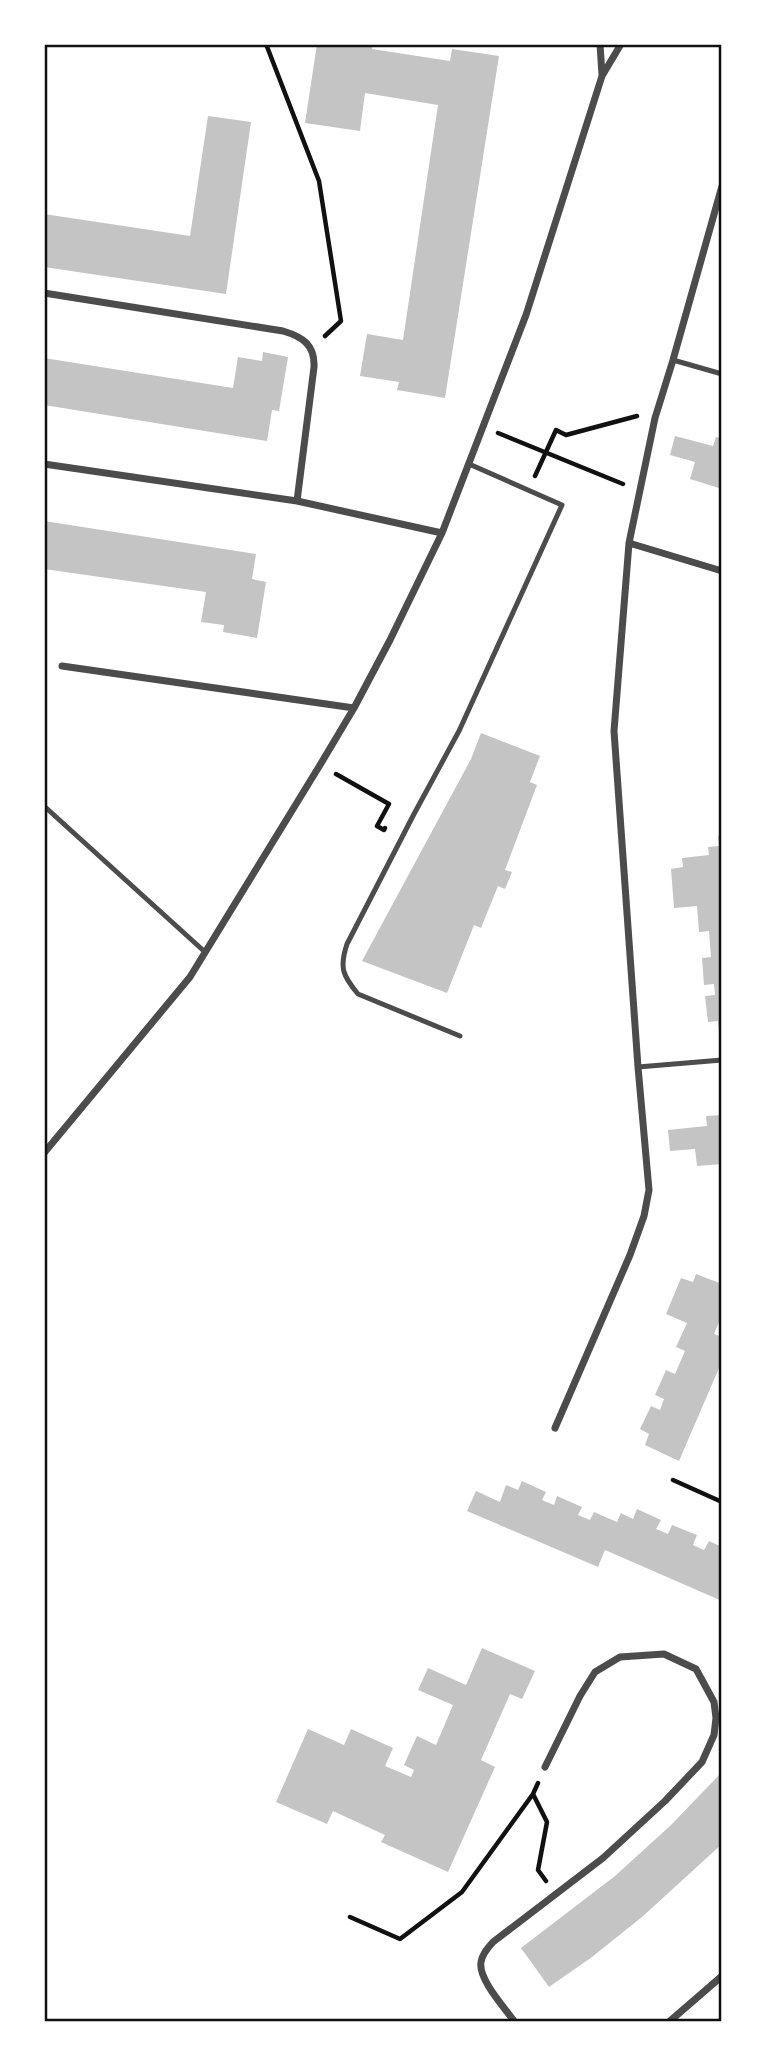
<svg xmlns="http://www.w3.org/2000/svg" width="766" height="2065" font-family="Raleway,sans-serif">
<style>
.building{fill:#c4c4c4}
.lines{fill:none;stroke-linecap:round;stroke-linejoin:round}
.path{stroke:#111;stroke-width:4.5}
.service{stroke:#4c4c4c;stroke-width:5}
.minor{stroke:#4c4c4c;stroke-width:7}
.neatline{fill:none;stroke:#111;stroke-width:2.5}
</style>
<rect width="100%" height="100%" fill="#fff"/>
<!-- building -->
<path class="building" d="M317,44H372V49L450,61L452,49L499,56L445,398L397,390L399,382L360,376L367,334L403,340L438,105L365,93L360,131L305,123Z
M208,116L251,122L226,294L44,267V214L190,236Z
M263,352L288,357L279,411L272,410L267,441L44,405V358L233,388L238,357L262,361Z
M675,436L713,446L716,437L722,438V489L690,479L695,462L670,455Z
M44,521L256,554L252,579L266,582L257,638L223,632L224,625L201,622L206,592L44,569Z
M481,733L540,756L530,782L537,785L505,870L512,872L505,889L498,886L481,928L474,925L447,993L362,961L471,759Z
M722,835V1034H719L718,1021L708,1022L705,996L715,995L714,984L704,985L702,958L711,957L709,931L699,932L697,906L674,908L671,869L683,867L682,858L709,855L708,847L719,846L718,836Z
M722,1115V1164L697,1166L695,1149L670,1151L668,1130L707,1126L706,1116Z
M696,1274L722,1284V1315L714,1334L722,1337V1361L679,1461L645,1445L649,1434L640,1429L651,1406L660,1410L664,1399L655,1395L666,1370L675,1374L685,1351L676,1347L687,1323L666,1314L681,1278L693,1282Z
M522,1481L546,1492L542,1500L554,1505L557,1496L582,1507L578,1515L590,1520L594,1512L617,1522L621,1513L633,1519L637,1509L661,1520L656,1529L668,1534L672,1525L697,1535L693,1545L704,1550L709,1541L722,1547V1601L605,1550L598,1567L467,1511L476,1491L500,1502L506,1485L518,1490Z
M482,1648L535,1671L522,1699L510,1694L481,1760L495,1767L448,1872L381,1842L385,1835L333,1811L327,1824L276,1802L308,1729L344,1745L351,1729L393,1748L385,1766L411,1777L414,1770L404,1765L417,1736L436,1745L453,1705L418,1690L428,1668L466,1685Z
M722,1772V1844L642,1917L592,1957L549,1987L521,1948L615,1876L671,1825Z"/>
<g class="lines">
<!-- path -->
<path class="path" d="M266,44L319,181L341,321L325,336
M498,433L623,484
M535,476L556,430L566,435L637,416
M336,774L389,804L377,826L384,830L385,828
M673,1480L722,1502
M533,1794L547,1822L538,1870L546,1881
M350,1917L400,1939L462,1892L533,1794L538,1783"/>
<!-- service -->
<path class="service" d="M673,360L722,374
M44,806L205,952
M460,1036L358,994C343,976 339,968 347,944L414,814L459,731L562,505L469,464
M638,1067L722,1060"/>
<!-- minor -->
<path class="minor" d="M600,44L602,75
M44,293L283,331C303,337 315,345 314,367L297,501
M44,464L297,501L442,533
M629,543L722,571
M62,666L354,708
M44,1153L190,977L320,765L354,708L390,640L442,533L526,315L602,76L621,44
M555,1428L630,1255L644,1216L649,1190L638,1067L614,731L629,543L655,418L673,360L722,186
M514,2021C504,2007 478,1979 481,1962C482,1954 488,1948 493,1942L603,1858L665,1801L702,1762L714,1735L716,1718L714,1702L696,1669L664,1654L620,1657L595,1672L580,1696L545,1767
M670,2021L722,1976"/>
</g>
<!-- border -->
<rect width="766" height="2065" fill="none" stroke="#ffffff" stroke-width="91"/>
<rect x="46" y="46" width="674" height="1974" class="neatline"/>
</svg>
